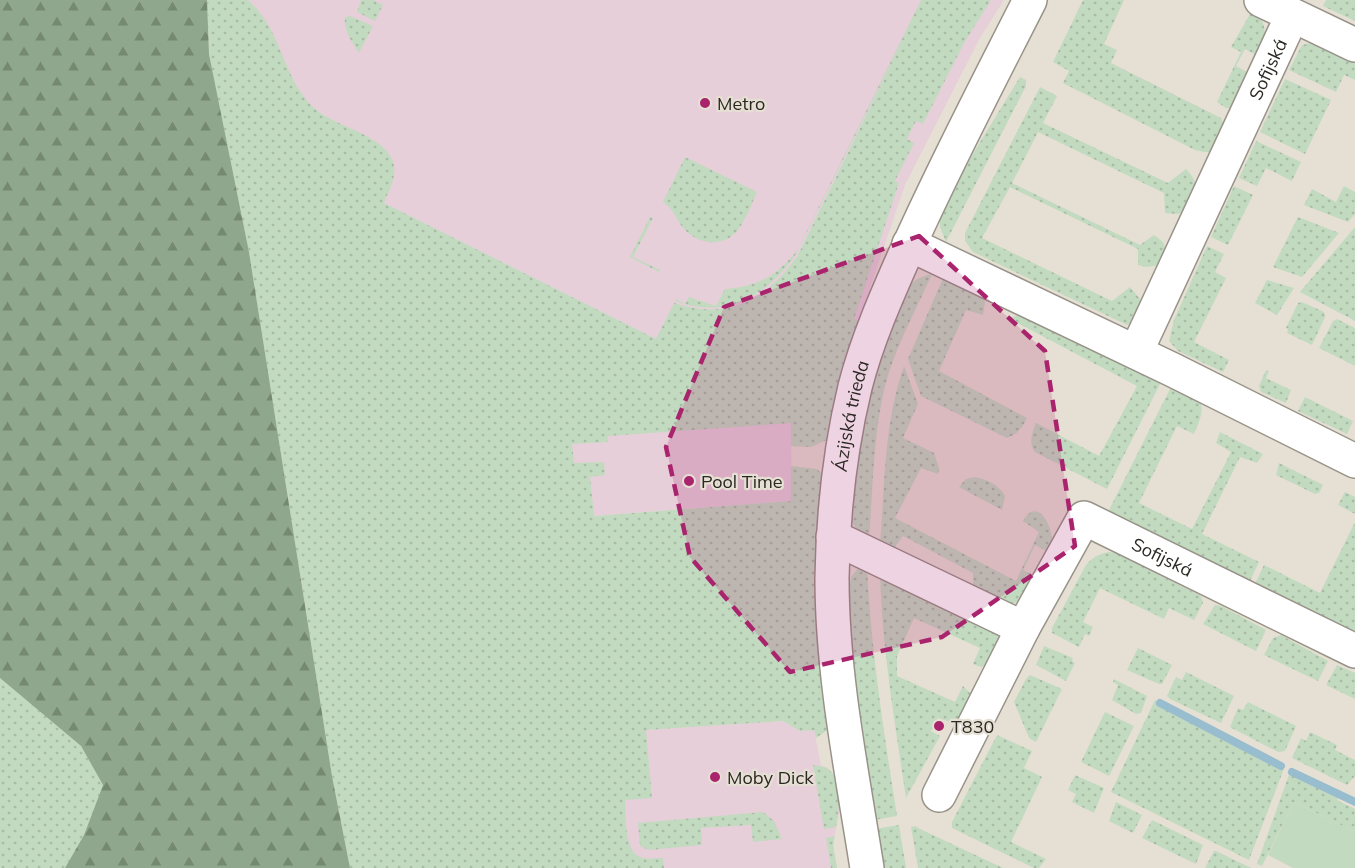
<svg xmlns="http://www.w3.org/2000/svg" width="1355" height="868" font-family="Mulish,sans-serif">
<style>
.commercial{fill:#e7cfd9}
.grass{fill:url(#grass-dots)}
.forest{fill:url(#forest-firs)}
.pitch{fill:#c2dac0}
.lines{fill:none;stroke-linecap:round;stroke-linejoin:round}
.stream{stroke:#98bdce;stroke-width:8}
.minor-casing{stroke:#989288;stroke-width:36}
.minor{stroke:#fff;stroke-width:33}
.marked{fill:#a9246d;fill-opacity:0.2;stroke:#a9246d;stroke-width:4.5;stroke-dasharray:12 8;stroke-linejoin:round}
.poi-dot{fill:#a9246d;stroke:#e6e0d4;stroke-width:2}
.labels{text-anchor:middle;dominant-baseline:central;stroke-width:4.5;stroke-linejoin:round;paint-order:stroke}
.street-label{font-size:18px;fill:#2b2824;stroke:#e6e0d4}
.poi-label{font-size:18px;fill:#2b2824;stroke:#e6e0d4;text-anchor:start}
</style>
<defs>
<pattern id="grass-dots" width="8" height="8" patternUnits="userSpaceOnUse" patternTransform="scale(1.5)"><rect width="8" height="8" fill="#c2dac0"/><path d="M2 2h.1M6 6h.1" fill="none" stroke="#a7bba5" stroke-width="1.8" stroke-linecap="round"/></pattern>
<pattern id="forest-firs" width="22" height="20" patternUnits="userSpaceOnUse" patternTransform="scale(1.5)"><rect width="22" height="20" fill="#8fa78c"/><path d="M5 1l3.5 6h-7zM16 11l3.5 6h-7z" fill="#758872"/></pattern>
</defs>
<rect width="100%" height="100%" fill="#e6e0d4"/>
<!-- commercial -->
<path class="commercial" d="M246,0H1004L980,38L905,185L841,373L834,419L791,423L792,501L593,516L450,448Z
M783,721L800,731L814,729L821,766L827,768L836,778L840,806L833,845L837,868H573L646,730Z"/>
<!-- grass -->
<path class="grass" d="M207,0H248C281,29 281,71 309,103C330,127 378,131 392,159C399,175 389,189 384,203L656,339L674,303C728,321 767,300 798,255L913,20L796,254C767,296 726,320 675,301L676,299L685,304L689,297L716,306L725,289C759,286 777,276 798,249L921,0H991L964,43L923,124L916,121L907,139L914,143L895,181L899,183L854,319L859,321L841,373L831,438L811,447L791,446V423L608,436V442L572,444L574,463L604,462L605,475L590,477L594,516L791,501V466L817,469L825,477L829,729L816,738L814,730L800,731L783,721L646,730L652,798L625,800C626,815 624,851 640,857C647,860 656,858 663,858L664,868H350L332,776L249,252L209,54Z
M361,0H373L383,5L375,21L357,12Z
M1083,0H1124L1104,44L1117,50L1111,63L1221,118L1224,125L1214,152H1204L1195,150L1063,83L1069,71L1053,62Z
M1326,0H1355V21L1323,6Z
M1253,9C1269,24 1266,38 1260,57L1245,49L1236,66L1252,75L1232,108H1226L1217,102L1241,52L1231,47Z
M350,16L373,26L359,53C352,42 343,30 345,17Z
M1315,42L1355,58V80L1344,75L1336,92L1289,70L1302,45Z
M1020,77L1026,80V86L946,242L940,227V215L958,178Z
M1285,79L1331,100L1305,154L1260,132Z
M1040,87L1057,96L1043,123L1168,183L1186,169C1201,185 1196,191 1188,209L1178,214L1165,213L1164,193L1038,132L1012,183L1140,245L1154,235L1163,242L1166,250L1159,265L1147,267L1138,265V249L1010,187L982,238L1112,301L1130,287L1141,300L1144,308L1134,322L1127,325L973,252L965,241V233Z
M1256,141L1301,162L1292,181L1266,168L1257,186L1239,178Z
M685,157L757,192C751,205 746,220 737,231C724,247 700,245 686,231C676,221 675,210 663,202Z
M1234,186L1253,195L1228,245L1211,237Z
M1344,186L1355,192V214L1348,222L1304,205L1312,189L1336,202Z
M650,217L653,218L633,257L660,270L659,272L630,257Z
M1298,217L1339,233L1302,277L1273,267Z
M1355,227V321L1300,292Z
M1207,246L1224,254L1215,272L1226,278L1194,342L1229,360L1223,372L1178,351L1169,341L1174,320Z
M932,274C916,310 895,347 885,386C873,435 873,488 869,538C861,534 854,528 851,519C847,503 855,475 858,459C867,408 875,360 896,313C901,303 904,292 911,284C917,278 924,276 932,274Z
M944,276L982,295L985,302L983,315L966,310L939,371L1027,418C1022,428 1018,434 1007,438L921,396L908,359Z
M1267,280L1294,288L1277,315L1255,303Z
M1302,302L1324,312L1325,317L1312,345L1287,333L1288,329L1286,328L1298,303Z
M1024,314L1162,380L1107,489L1035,452C1028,443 1032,433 1036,423L1099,456L1137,386L1008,318Z
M1337,319L1355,328V366L1319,348L1333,321Z
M904,366L918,404L903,438L934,453L939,468L938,474L921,468L895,518L1016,581L1039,532L1023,521C1036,498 1050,521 1052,538C1052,542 1051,548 1050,553L1035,545L1023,570L1038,578L1020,601L1009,605L973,591V573L903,536L892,551L880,544C885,485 884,423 904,366Z
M1266,370L1269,371L1266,378L1291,390L1286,403L1261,392L1259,386Z
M1172,385L1200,400C1204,413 1199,422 1194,434L1177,426L1139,503L1192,529L1231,452L1216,443L1220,432L1263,454L1257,463L1240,457L1202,534L1259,562L1249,583L1108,512Z
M1305,397L1353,421L1347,434L1298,411Z
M1279,463L1323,485L1319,493L1315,494L1276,475Z
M975,477C988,480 998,484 1005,496L1002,510L959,487L966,479Z
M1345,492L1355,497V514L1338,505Z
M1355,522V635L1254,586L1264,565L1320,593Z
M1109,552L1116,553L1201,596L1203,603L1194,620L1169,608L1164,619L1100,588L1083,622L1093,627L1089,636L1085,634L1079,647L1052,633V628L1086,565C1093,557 1098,554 1109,552Z
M859,567H867C871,651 884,733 897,816L874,820L854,688L848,595L851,577Z
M880,573L998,633L1002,641L988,665L981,667L973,664L980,648L914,618L897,656V676L955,702L963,686L970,693L973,701C962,721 962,727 938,718L931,731L940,736L906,798C895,723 882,649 880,573Z
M1215,605L1221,606L1266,630L1256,651L1203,624Z
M1281,635L1328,661L1318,681L1264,655L1273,638Z
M1044,646L1073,658L1072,661L1075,663L1066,681L1036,665Z
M1138,648L1172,665L1162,684H1159L1127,670Z
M1337,665L1355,673V699L1326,685Z
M1186,672L1234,696L1221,723L1170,699L1167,696L1176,677L1182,680Z
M1030,675L1062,689L1036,742L1029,738L1014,702L1026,679Z
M0,678L81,746L103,785L84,835L65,868H0Z
M1114,679L1147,696L1141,713L1136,714L1112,700L1118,685L1113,682Z
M1155,700L1285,766L1249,860L1111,792Z
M1248,702L1296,726L1285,751L1278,752L1230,727L1238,708L1243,710Z
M1105,712L1134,726L1109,776L1081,762Z
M1310,732L1337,745L1335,750L1355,760V776L1347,785L1292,758L1301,738L1306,741Z
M997,735L1032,751L1024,768L1042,777L1011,842L1046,859L1039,868H1034L952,828V822Z
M813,765C817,766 824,766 827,768C844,780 839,810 836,827L824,829Z
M1291,769L1340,793L1337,800L1355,809V832L1294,802L1262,866L1257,864Z
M1075,775L1104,788L1094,813L1072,802L1076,794L1068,790Z
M1116,802L1142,815L1133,833L1109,821Z
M763,812L774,821L782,839L753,842L751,825L701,828L702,845L649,850L640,846L638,823Z
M1152,820L1203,845L1196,864L1142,838Z
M899,825L906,868H882L875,829Z
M915,826L920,829L1003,868H918L911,827Z
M835,836L833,845L837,868H831L826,838Z
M1214,851H1216L1251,868H1205Z"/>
<!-- forest -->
<path class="forest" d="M0,0H207L209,54L249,252L332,776L350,868H65L84,835L103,785L81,746L0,678Z"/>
<!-- pitch -->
<path class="pitch" d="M1294,802L1355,832V868H1293L1268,855Z"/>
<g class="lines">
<!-- stream -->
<path class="stream" d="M1160,703L1281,766
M1292,772L1355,802"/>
<!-- minor casing -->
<g class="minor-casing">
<g id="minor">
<path d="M1261,0L1355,45"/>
<path d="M909,244L1173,370L1355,461"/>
<path id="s1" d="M1136,352L1292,16"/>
<path id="s2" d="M833,537L1023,628L1084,518L1355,651"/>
<path d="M939,795L1023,628"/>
<path id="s3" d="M867,868C852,772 832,675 832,578C833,514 840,449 855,387C867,340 887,295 907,250C945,165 988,83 1030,0"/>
</g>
</g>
<!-- minor -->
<use href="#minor" class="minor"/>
</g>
<!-- marked area -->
<path class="marked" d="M919,236L1045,351L1075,546L942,637L790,672L690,557L666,447L724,307Z"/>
<!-- markers -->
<g class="poi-dot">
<circle cx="705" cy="103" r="6"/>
<circle cx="689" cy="481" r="6"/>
<circle cx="939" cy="726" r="6"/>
<circle cx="715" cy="777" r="6"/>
</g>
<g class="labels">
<!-- street labels -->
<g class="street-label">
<text stroke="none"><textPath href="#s1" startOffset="312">Sofijská</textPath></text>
<text stroke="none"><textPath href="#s3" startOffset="456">Ázijská trieda</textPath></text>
<text stroke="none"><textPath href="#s2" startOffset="424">Sofijská</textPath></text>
</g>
<!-- poi labels -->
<g class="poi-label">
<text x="717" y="103">Metro</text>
<text x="701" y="481">Pool Time</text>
<text x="951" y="726">T830</text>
<text x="727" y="777">Moby Dick</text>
</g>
</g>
</svg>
